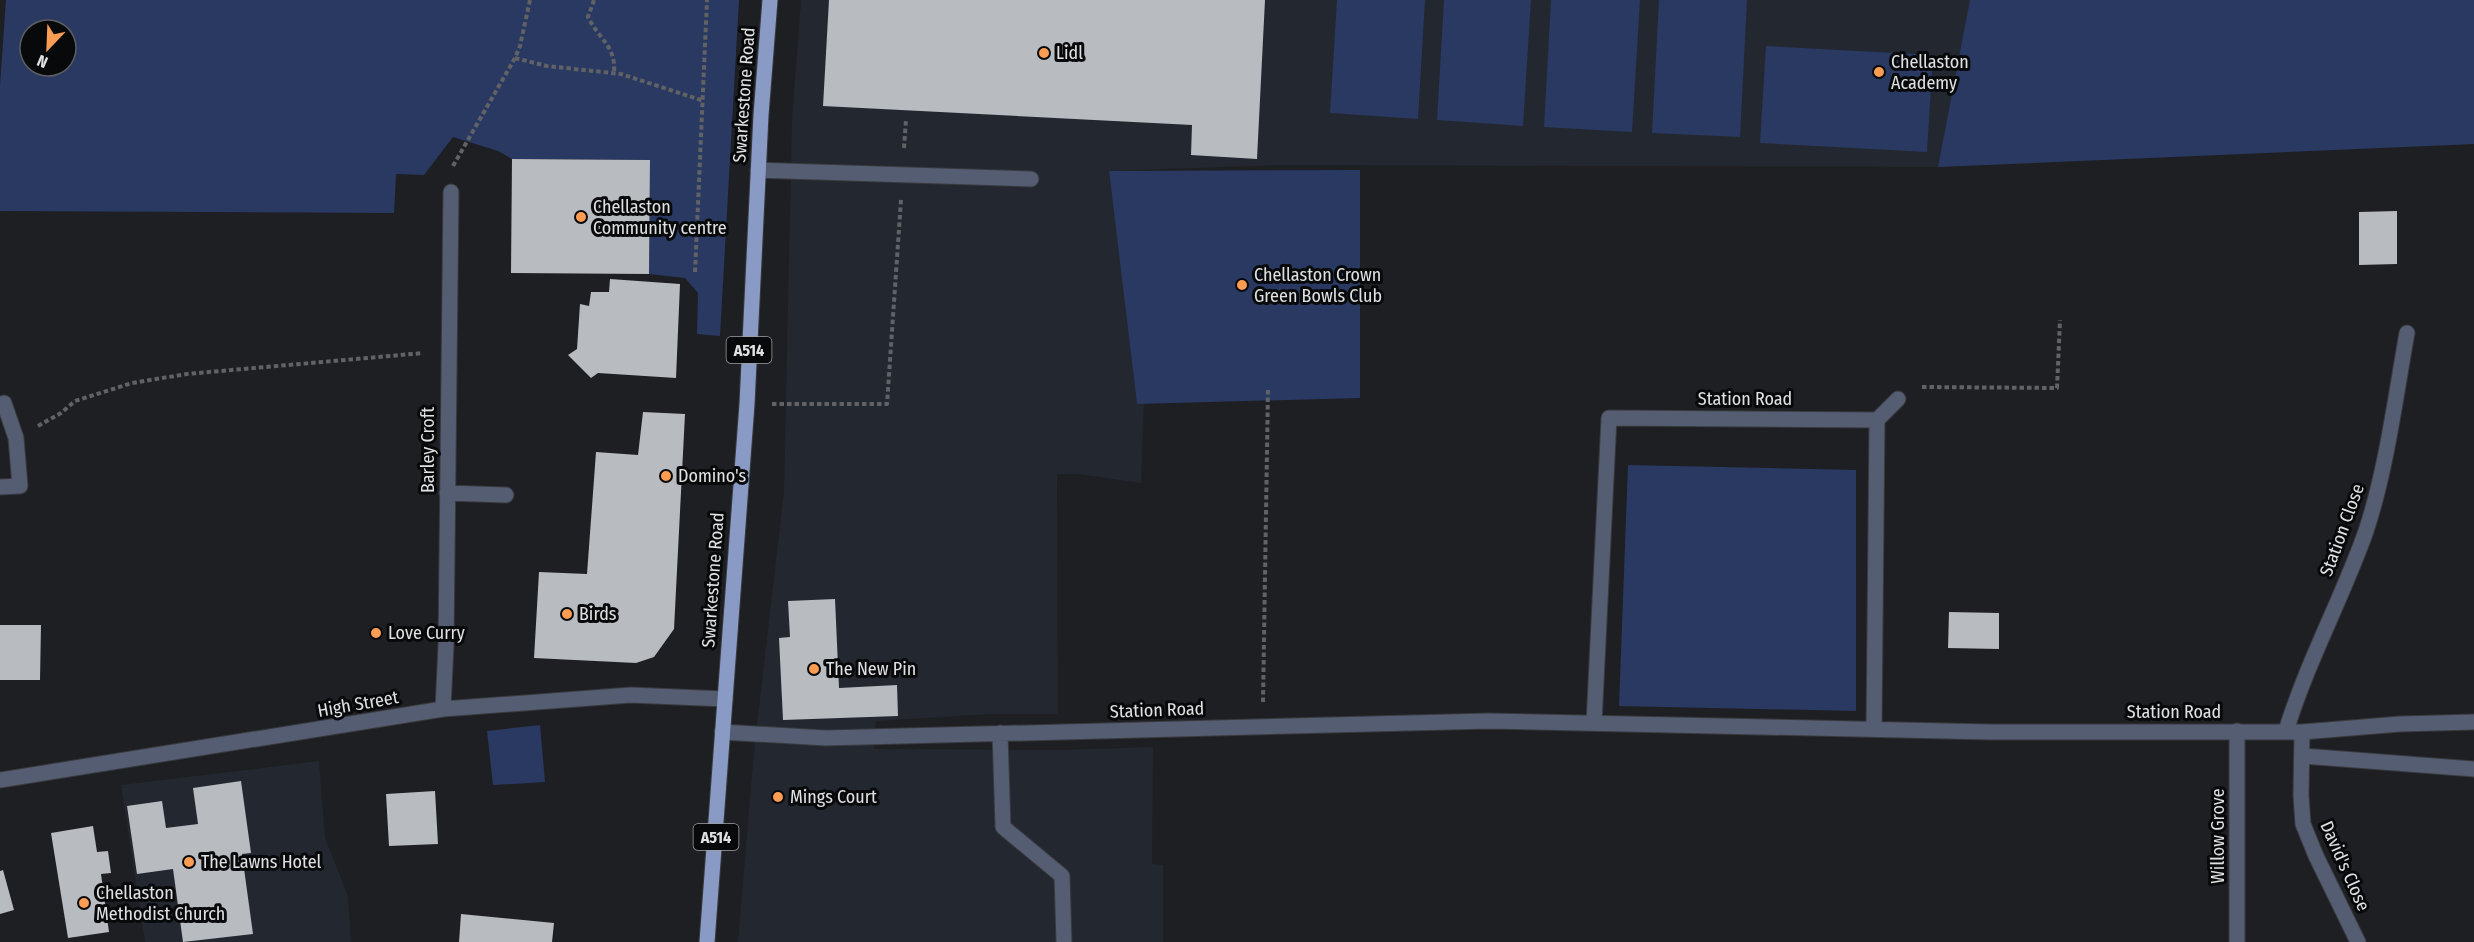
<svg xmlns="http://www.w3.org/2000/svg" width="2474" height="942" font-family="'Fira Sans Condensed',sans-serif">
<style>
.built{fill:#232730}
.green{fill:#293961;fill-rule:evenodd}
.building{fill:#b8bbbf}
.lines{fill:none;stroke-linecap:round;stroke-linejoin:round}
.minor-casing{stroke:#393a3e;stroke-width:17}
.major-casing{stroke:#393a3e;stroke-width:17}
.path{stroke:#616265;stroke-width:4;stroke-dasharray:4.5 3;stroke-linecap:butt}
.minor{stroke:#545d71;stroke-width:15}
.major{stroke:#899bc5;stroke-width:15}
.poi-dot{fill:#fc9d53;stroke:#08090b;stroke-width:2}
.labels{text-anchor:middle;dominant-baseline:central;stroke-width:6;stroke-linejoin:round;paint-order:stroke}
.shield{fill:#08090b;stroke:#9fa0a2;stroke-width:1.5}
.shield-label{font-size:16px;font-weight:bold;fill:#e0e1e3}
.poi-label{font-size:18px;fill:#e0e1e3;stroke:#08090b;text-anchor:start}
.street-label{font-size:18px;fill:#e0e1e3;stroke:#08090b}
</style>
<rect width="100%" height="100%" fill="#1e1f23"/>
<!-- built -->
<path class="built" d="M801,0H2474V144L1938,167L1280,165L1109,171L1137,403H1144L1141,483L1078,474H1057L1058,714H990L876,721L874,749L1058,750L1153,747L1152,864L1163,865V942H738L754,751L784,491L792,120Z
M319,761L325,838L348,896L351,942H145L121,785Z"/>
<!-- green -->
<path class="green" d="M6,0H739L720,336L697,334L698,293L685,278L649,274L650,160L512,159L498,151L453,137L424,175L396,174L394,213L0,211V85ZM30,30H66V66H30Z
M1337,0H1425L1418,119L1330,113Z
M1444,0H1531L1523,126L1437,120Z
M1551,0H1640L1632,132L1544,127Z
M1659,0H1747L1740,137L1652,133Z
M1970,0H2474V144L1938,167Z
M1766,46L1933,55L1927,152L1760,143Z
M1360,170V398L1137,404L1109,171Z
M1628,465L1856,470V711L1619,706Z
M540,725L545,782L493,785L487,731Z"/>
<!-- building -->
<path class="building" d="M829,0H1265L1257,159L1191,155L1192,125L823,106Z
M512,159L650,160L649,274L511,273Z
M2397,211V264L2359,265V212Z
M610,279L680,284L676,378L598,373L591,378L568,355L577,349L580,304L589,306L591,292H609Z
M643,412L685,414L674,629L654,657L636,663L534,658L539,572L587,574L596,452L638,455Z
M835,599L839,688L897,685L898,716L783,720L779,638L790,637L788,601Z
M1949,612L1999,613V649L1948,648Z
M0,625H41L40,680H0Z
M241,781L251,853L242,854L253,934L183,942L173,869L137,874L127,806L162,801L166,828L198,824L193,788Z
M435,791L438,844L389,846L386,794Z
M93,826L97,852L108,851L111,873L101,874L109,932L68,938L51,833Z
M3,870L14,910L0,914V871Z
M461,914L554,923L552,942H459Z"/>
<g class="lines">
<!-- minor casing -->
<g class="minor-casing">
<path id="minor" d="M758,170L1031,179
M1877,420L1898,399
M0,487L20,486L16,438L4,403
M447,493L506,495
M443,709L446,645L451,192
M1594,723L1609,418L1877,420L1874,729
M2237,731V942
M2286,731C2307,662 2342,599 2366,531C2387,467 2395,399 2407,333
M722,732L826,738L1489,721L1991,732H2302L2400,724L2474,722
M2302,732L2301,796L2303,824L2316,856L2358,942
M1000,733L1003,827L1062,876L1064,942
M2303,756L2474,769
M0,780L443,709L631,695L725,699"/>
</g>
<!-- major casing -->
<g class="major-casing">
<path id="major" d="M707,942L747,404L761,115L770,0"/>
</g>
<!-- path -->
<path class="path" d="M594,0L588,17C599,40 616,45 614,73
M515,58L547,66L621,74L704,101
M904,148L906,119
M453,166L515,58L520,46L530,0
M695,272L707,0
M1922,387L2057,388L2060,320
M772,404H887L901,200
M38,426L61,413L75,401L132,383L187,374L423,353
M1263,702L1268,388"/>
<!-- minor -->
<use href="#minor" class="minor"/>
<!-- major -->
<use href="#major" class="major"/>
</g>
<!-- markers -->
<g class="poi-dot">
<circle cx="1044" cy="53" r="6"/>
<circle cx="1879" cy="72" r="6"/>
<circle cx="581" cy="217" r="6"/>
<circle cx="1242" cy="285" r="6"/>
<circle cx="666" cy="476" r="6"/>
<circle cx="567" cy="614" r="6"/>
<circle cx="376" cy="633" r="6"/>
<circle cx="814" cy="669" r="6"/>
<circle cx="778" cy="797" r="6"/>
<circle cx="189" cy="862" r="6"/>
<circle cx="84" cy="903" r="6"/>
</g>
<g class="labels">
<!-- shield labels -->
<g class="shield">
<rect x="726.5" y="337" width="45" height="26" rx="4.5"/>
<rect x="693.5" y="824" width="45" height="26" rx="4.5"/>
</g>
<g class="shield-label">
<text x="749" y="350">A514</text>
<text x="716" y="837">A514</text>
</g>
<!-- poi labels -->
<g class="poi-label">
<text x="1056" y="53">Lidl</text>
<text x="1891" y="62">Chellaston<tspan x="1891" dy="21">Academy</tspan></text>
<text x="593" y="207">Chellaston<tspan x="593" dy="21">Community centre</tspan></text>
<text x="1254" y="275">Chellaston Crown<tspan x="1254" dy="21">Green Bowls Club</tspan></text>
<text x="678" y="476">Domino's</text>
<text x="579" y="614">Birds</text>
<text x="388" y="633">Love Curry</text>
<text x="826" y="669">The New Pin</text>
<text x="790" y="797">Mings Court</text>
<text x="201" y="862">The Lawns Hotel</text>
<text x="96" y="893">Chellaston<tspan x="96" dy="21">Methodist Church</tspan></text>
</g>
<!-- street labels -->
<g class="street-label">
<text transform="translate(744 95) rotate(-86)">Swarkestone Road</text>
<text x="1745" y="399">Station Road</text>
<text transform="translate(428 450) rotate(-90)">Barley Croft</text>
<text transform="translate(2342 530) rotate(-70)">Station Close</text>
<text transform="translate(713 580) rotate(-86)">Swarkestone Road</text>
<text transform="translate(358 704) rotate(-10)">High Street</text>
<text transform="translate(1157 710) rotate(-2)">Station Road</text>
<text x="2174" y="712">Station Road</text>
<text transform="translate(2218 836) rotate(-90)">Willow Grove</text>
<text transform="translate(2345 866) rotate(66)">David's Close</text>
</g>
</g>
<!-- north arrow -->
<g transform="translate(48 48) rotate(203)"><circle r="28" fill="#08090b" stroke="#5e5f61" stroke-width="1.5"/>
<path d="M0-4.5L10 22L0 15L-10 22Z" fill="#fc9d53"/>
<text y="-9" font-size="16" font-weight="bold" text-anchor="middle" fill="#e0e1e3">N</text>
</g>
</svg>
